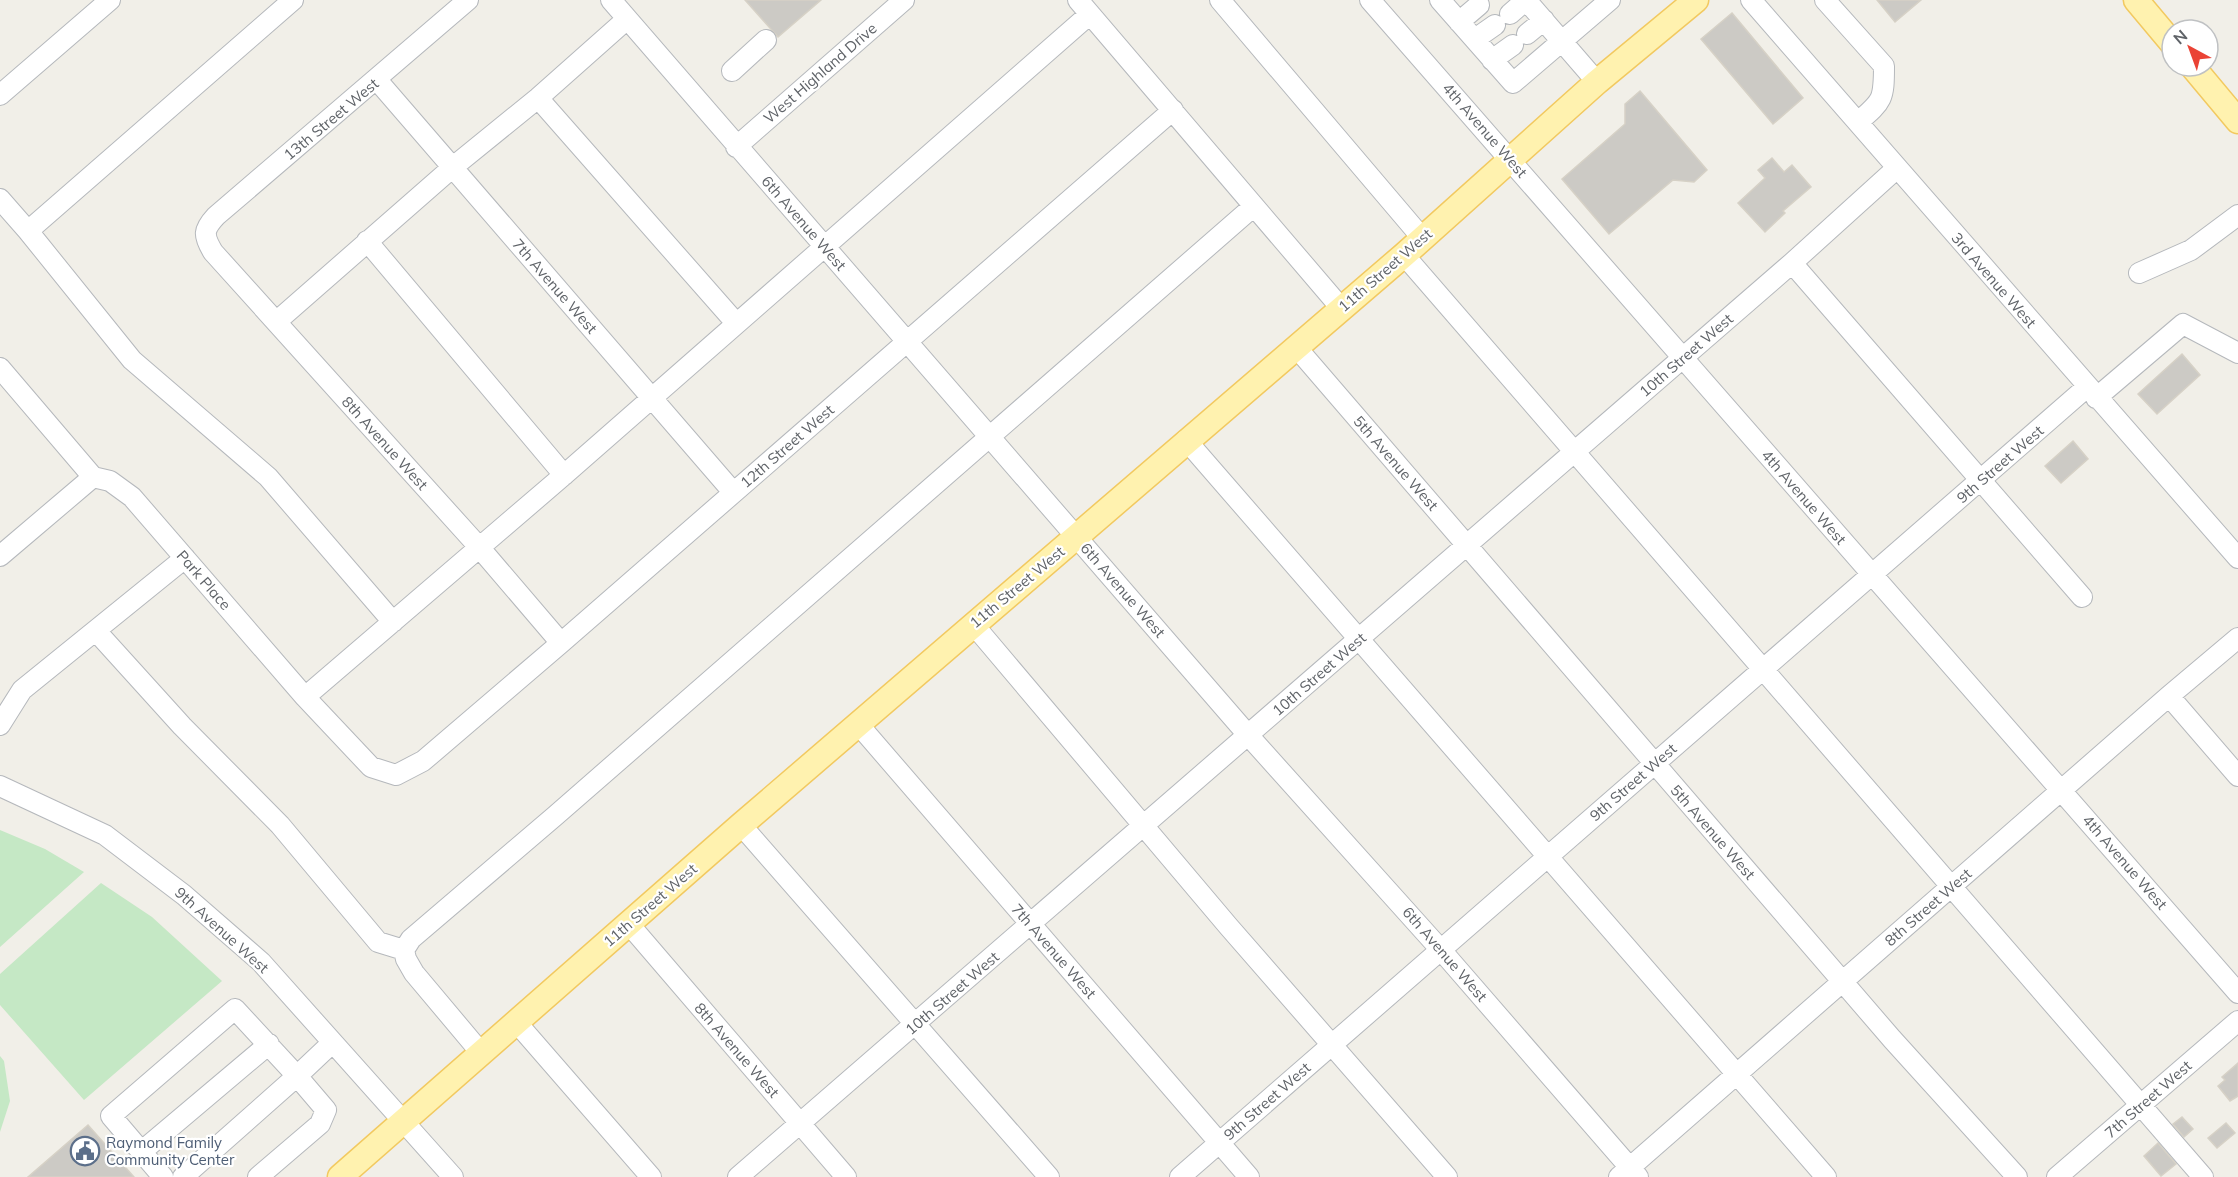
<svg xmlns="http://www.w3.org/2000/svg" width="2238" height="1177" font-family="Mulish,sans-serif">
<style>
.green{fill:#c5e8c5}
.building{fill:#cccac5;stroke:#d6d1c6;stroke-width:1.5}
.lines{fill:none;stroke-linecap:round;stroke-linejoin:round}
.minor-casing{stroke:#b5b8bc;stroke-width:22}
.major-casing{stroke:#f2c960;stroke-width:27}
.minor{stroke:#fff;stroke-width:20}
.major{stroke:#fff2af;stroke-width:24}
.labels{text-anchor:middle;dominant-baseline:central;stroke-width:4.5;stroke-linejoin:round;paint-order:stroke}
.street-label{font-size:15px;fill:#5f6368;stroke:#fff}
.service-label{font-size:15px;fill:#4e5e75;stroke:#fff;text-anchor:start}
</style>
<rect width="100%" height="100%" fill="#f1efe8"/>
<!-- green -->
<path class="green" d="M0,830L45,849L84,872L0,947Z
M101,883L152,917L222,981L84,1100L0,1005V974Z
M0,1056L4,1061L10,1101L0,1132Z"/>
<!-- building -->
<path class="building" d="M745,0H821L778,37Z
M1877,0H1921L1895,22Z
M1732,13L1803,98L1773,124L1701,39Z
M1640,91L1707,170L1694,182L1673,180L1609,234L1562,179L1625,124V104Z
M1772,158L1784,172L1792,165L1811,187L1783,211L1785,213L1765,232L1738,203L1765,178L1758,170Z
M2182,354L2200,375L2157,414L2138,394Z
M2073,441L2088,459L2061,483L2045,466Z
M2238,1063V1096L2230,1101L2218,1086L2225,1080L2222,1077Z
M2182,1117L2193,1129L2184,1137L2173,1124Z
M2226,1123L2235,1133L2217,1148L2208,1138Z
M88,1125L134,1177H28Z
M2158,1143L2176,1164L2161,1176L2144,1156Z"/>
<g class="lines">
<!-- minor casing -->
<g class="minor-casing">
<path id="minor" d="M468,0L216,216C203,230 203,235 213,252L479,547L561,643
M611,0L1248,735L1441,950L1638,1177
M1078,0L1341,308
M1220,0L1423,239
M1370,0L2238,993
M1440,0L1513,83L1610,0
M1526,0L1597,82
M1751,0L2238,558
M1825,0L1884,66C1884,99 1883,101 1858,122
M1510,14L1526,0
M1459,22L1479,5
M1527,34L1544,20
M1475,39L1495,25
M1492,60L1513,45
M732,71L766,40
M377,80L733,492
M0,95L110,0
M538,98L736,323
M736,147L904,0
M0,199L28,231L132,360L268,477L393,622
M28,231L293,0
M367,241L564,475
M1404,255L2203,1177
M1792,263L2082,597
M2139,273L2191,250L2238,215
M276,322L453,167L538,98L627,19
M1296,347L1892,1039L2017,1177
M0,368L93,477
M2096,398L2183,324L2238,353
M1186,440L1826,1177
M93,477L110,481L132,497L305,697L371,767L396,775L423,761L561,643L1173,110
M0,556L93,477
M973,624L1229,927L1447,1177
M96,631L182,726L280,825L378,942L404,950
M2169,696L2238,776
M305,697L564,475L1090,14
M858,724L1249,1177
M0,725L22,690L185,558
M0,786L105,835L184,895L261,962L453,1177
M741,825L1049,1177
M628,923L846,1177
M517,1023L651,1177
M482,1054L414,973L406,959L404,950L411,939L555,816L1254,206
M141,1152L269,1044
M163,1177L111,1116L235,1009L297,1076L183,1177
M258,1177L320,1124L326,1110L297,1076L332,1043
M738,1177L1792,263L1897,168
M1180,1177L2087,387
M1619,1177L2169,696L2238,638
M2057,1177L2238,1021"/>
</g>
<!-- major casing -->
<g class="major-casing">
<path id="major" d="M2136,0L2172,43
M2192,66L2238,121
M340,1177L741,825L1404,255L1597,82L1696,0"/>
</g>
<!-- minor -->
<use href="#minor" class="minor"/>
<!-- major -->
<use href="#major" class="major"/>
</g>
<!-- icons -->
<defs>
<g id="civic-ring" transform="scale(1.5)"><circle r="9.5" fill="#fff" stroke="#5c6f8a" stroke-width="1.5"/><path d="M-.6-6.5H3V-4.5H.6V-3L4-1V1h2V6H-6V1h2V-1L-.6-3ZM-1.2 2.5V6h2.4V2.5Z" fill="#5c6f8a"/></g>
</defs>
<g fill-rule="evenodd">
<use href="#civic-ring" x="85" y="1151"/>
</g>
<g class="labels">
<!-- street labels -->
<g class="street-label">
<text transform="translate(820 73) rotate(-41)">West Highland Drive</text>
<text transform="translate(331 119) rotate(-40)">13th Street West</text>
<text transform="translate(1485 130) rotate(49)">4th Avenue West</text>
<text transform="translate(804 223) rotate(49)">6th Avenue West</text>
<text transform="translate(1385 270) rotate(-41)">11th Street West</text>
<text transform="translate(1994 280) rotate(49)">3rd Avenue West</text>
<text transform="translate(555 286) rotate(49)">7th Avenue West</text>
<text transform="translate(1686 355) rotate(-41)">10th Street West</text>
<text transform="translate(385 443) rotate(48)">8th Avenue West</text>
<text transform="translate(787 446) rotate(-41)">12th Street West</text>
<text transform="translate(1396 463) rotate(49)">5th Avenue West</text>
<text transform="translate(2000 464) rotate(-41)">9th Street West</text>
<text transform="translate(1804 497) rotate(49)">4th Avenue West</text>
<text transform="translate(204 580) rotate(49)">Park Place</text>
<text transform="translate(1017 587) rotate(-40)">11th Street West</text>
<text transform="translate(1123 590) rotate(49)">6th Avenue West</text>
<text transform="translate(1319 674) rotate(-41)">10th Street West</text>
<text transform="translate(1633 782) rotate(-41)">9th Street West</text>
<text transform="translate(1713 832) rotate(49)">5th Avenue West</text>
<text transform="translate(2125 862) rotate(49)">4th Avenue West</text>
<text transform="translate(650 905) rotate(-41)">11th Street West</text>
<text transform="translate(1928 907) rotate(-41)">8th Street West</text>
<text transform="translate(222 930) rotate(42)">9th Avenue West</text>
<text transform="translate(1054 951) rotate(49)">7th Avenue West</text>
<text transform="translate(1445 954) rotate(49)">6th Avenue West</text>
<text transform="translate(952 993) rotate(-41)">10th Street West</text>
<text transform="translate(737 1050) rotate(49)">8th Avenue West</text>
<text transform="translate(2148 1099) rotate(-41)">7th Street West</text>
<text transform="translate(1267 1101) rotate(-41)">9th Street West</text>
</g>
<!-- service labels -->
<g class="service-label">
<text x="106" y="1142">Raymond Family<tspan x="106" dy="17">Community Center</tspan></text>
</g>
</g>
<!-- north arrow -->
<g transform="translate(2190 48) rotate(319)"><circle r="28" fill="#ffffff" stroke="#bfc1c3" stroke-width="1.5"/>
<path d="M0-4.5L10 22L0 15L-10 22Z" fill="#ea4335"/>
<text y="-9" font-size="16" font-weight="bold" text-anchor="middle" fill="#5f6368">N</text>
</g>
</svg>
